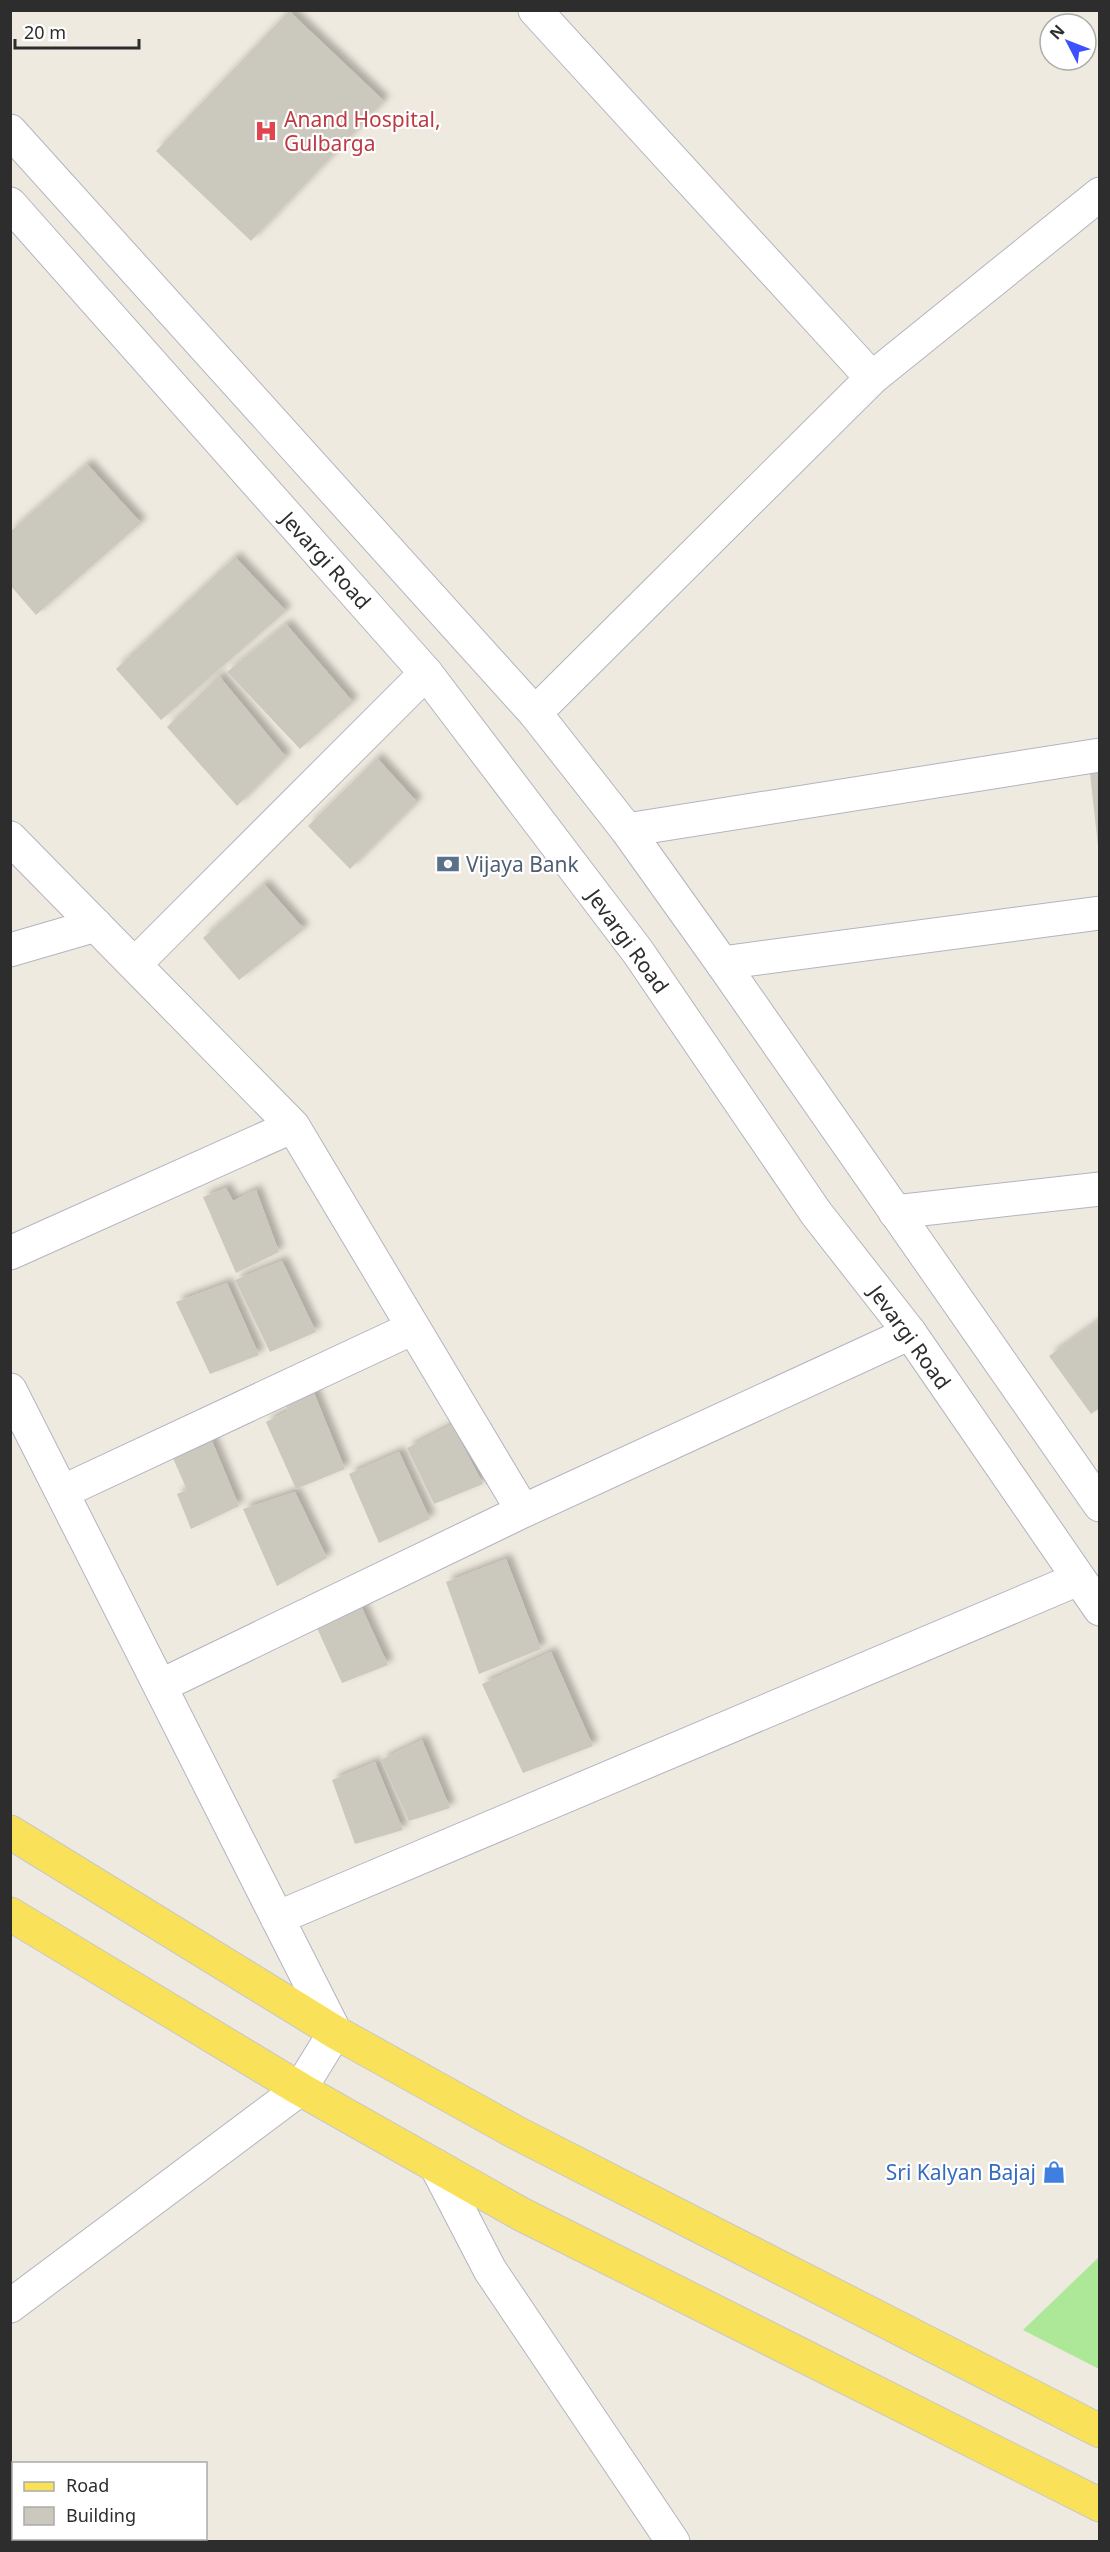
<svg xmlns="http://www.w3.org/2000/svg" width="1110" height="2552" font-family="'Noto Sans',sans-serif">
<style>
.green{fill:#ade899}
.building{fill:#cbc8bd;filter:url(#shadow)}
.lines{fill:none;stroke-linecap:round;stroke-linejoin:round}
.minor-casing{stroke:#b3b4c1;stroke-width:35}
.secondary-casing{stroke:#b3b4c1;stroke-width:35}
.primary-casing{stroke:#c8c8c8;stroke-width:35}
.minor{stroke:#fff;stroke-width:33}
.secondary{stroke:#fff;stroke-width:33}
.primary{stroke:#f9e25a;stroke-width:33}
.labels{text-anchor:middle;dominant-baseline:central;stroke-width:4.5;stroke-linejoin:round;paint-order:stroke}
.health-label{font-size:21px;fill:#be3a42;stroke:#fff;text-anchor:start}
.street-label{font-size:21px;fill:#2d2d2d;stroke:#fff}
.service-label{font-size:21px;fill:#4e5e75;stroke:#fff;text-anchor:start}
.shop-label{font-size:21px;fill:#366cbe;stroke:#fff;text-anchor:end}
</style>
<defs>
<filter id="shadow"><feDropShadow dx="5.5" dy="-5.5" stdDeviation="3" flood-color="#0004"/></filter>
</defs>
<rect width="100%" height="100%" fill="#efeadf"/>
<!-- green -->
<path class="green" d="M1099,2257V2369L1023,2330Z"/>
<!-- building -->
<path class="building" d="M289,11L384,101L251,241L156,151Z
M87,464L141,523L36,615L10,585V532Z
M235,557L286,611L161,720L116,669Z
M286,624L353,702L300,749L227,672Z
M219,676L286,757L237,806L167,727Z
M377,758L417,802L350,869L308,826Z
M1100,772V846H1098L1090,773Z
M264,884L304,929L239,980L203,938Z
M226,1188L233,1201L256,1190L279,1252L236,1273L203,1197Z
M282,1261L316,1332L270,1352L235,1280Z
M227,1283L259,1355L210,1374L176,1302Z
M1100,1320V1408L1091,1414L1049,1356Z
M312,1388L345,1469L296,1489L266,1422L288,1411L284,1400Z
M452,1425L483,1484L434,1504L407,1448Z
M209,1434L239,1506L191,1529L177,1494L187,1490L172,1456Z
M399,1452L430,1519L379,1543L349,1474Z
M295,1492L327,1558L277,1586L243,1509Z
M506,1559L541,1649L479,1674L446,1582Z
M361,1606L388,1665L342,1683L317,1628Z
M551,1652L593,1746L523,1773L482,1684Z
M422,1740L450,1808L409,1821L381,1760Z
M375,1762L403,1830L355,1844L332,1780Z"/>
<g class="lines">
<!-- minor casing -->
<g class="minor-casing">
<path id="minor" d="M535,10L872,378L535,713
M872,378L1100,194
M627,830L1100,755
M10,838L293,1126L523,1511L910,1333
M10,950L96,925
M722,963L1100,913
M135,964L426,673
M895,1212L1100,1189
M10,1253L293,1126
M10,1390L335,2032L300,2089L10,2306
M62,1492L413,1328
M160,1686L523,1511
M277,1918L1078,1579
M436,2166L490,2270L673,2542"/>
</g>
<!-- secondary casing -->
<g class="secondary-casing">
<path id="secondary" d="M10,131L535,713L627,830L722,963L1100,1505
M10,204L426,673L638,952L816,1213L910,1333L1100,1609"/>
</g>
<!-- primary casing -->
<g class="primary-casing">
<path id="primary" d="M10,1832L335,2032L515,2132L1100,2431
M10,1914L300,2089L521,2214L1100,2505"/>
</g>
<!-- minor -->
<use href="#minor" class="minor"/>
<!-- secondary -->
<use href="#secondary" class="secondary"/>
<!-- primary -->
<use href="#primary" class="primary"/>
</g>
<!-- icons -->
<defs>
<g id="hospital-bare" transform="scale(1.8)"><path d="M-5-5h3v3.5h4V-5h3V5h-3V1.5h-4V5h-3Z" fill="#e0444e" stroke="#fff" stroke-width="2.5" paint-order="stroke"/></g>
<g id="bank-bare" transform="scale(1.8)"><path d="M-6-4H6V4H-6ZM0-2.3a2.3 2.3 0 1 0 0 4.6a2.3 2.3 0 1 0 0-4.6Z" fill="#5c6f8a" stroke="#fff" stroke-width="2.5" paint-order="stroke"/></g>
<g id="shop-bare" transform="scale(1.8)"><path d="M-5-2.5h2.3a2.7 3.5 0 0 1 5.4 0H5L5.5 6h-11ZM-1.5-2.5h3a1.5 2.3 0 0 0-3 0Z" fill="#3f7fe0" stroke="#fff" stroke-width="2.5" paint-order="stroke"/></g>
</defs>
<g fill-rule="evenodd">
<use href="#hospital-bare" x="266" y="131"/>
<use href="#bank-bare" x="448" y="864"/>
<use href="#shop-bare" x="1054" y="2172"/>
</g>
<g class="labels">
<!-- health labels -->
<g class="health-label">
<text x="284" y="119">Anand Hospital,<tspan x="284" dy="24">Gulbarga</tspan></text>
</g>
<!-- street labels -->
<g class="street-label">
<text transform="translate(326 560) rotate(48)">Jevargi Road</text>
<text transform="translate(628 941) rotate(54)">Jevargi Road</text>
<text transform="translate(910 1337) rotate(54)">Jevargi Road</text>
</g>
<!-- service labels -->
<g class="service-label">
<text x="466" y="864">Vijaya Bank</text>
</g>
<!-- shop labels -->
<g class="shop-label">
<text x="1036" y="2172">Sri Kalyan Bajaj</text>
</g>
</g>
<!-- border -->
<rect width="1110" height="2552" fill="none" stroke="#2d2d2d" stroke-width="24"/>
<!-- legend -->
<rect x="12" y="2462" width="195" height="78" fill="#ffffff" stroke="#ababab" stroke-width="1.5"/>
<rect x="24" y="2482" width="30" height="9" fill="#f9e25a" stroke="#ababab" stroke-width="1.5"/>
<text x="66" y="2492" font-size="18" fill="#2d2d2d">Road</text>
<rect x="24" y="2507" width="30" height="18" fill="#cbc8bd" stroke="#ababab" stroke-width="1.5"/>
<text x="66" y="2522" font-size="18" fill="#2d2d2d">Building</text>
<!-- north arrow -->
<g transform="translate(1068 42) rotate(312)"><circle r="28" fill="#ffffff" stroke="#ababab" stroke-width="1.5"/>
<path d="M0-4.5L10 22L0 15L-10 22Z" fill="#3c50ff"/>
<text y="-9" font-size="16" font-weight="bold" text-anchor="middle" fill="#2d2d2d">N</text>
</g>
<!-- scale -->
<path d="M15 39v9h124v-9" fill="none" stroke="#2d2d2d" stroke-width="3"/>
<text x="24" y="39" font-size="18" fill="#2d2d2d" stroke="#ffffff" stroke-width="4.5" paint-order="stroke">20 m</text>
</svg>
